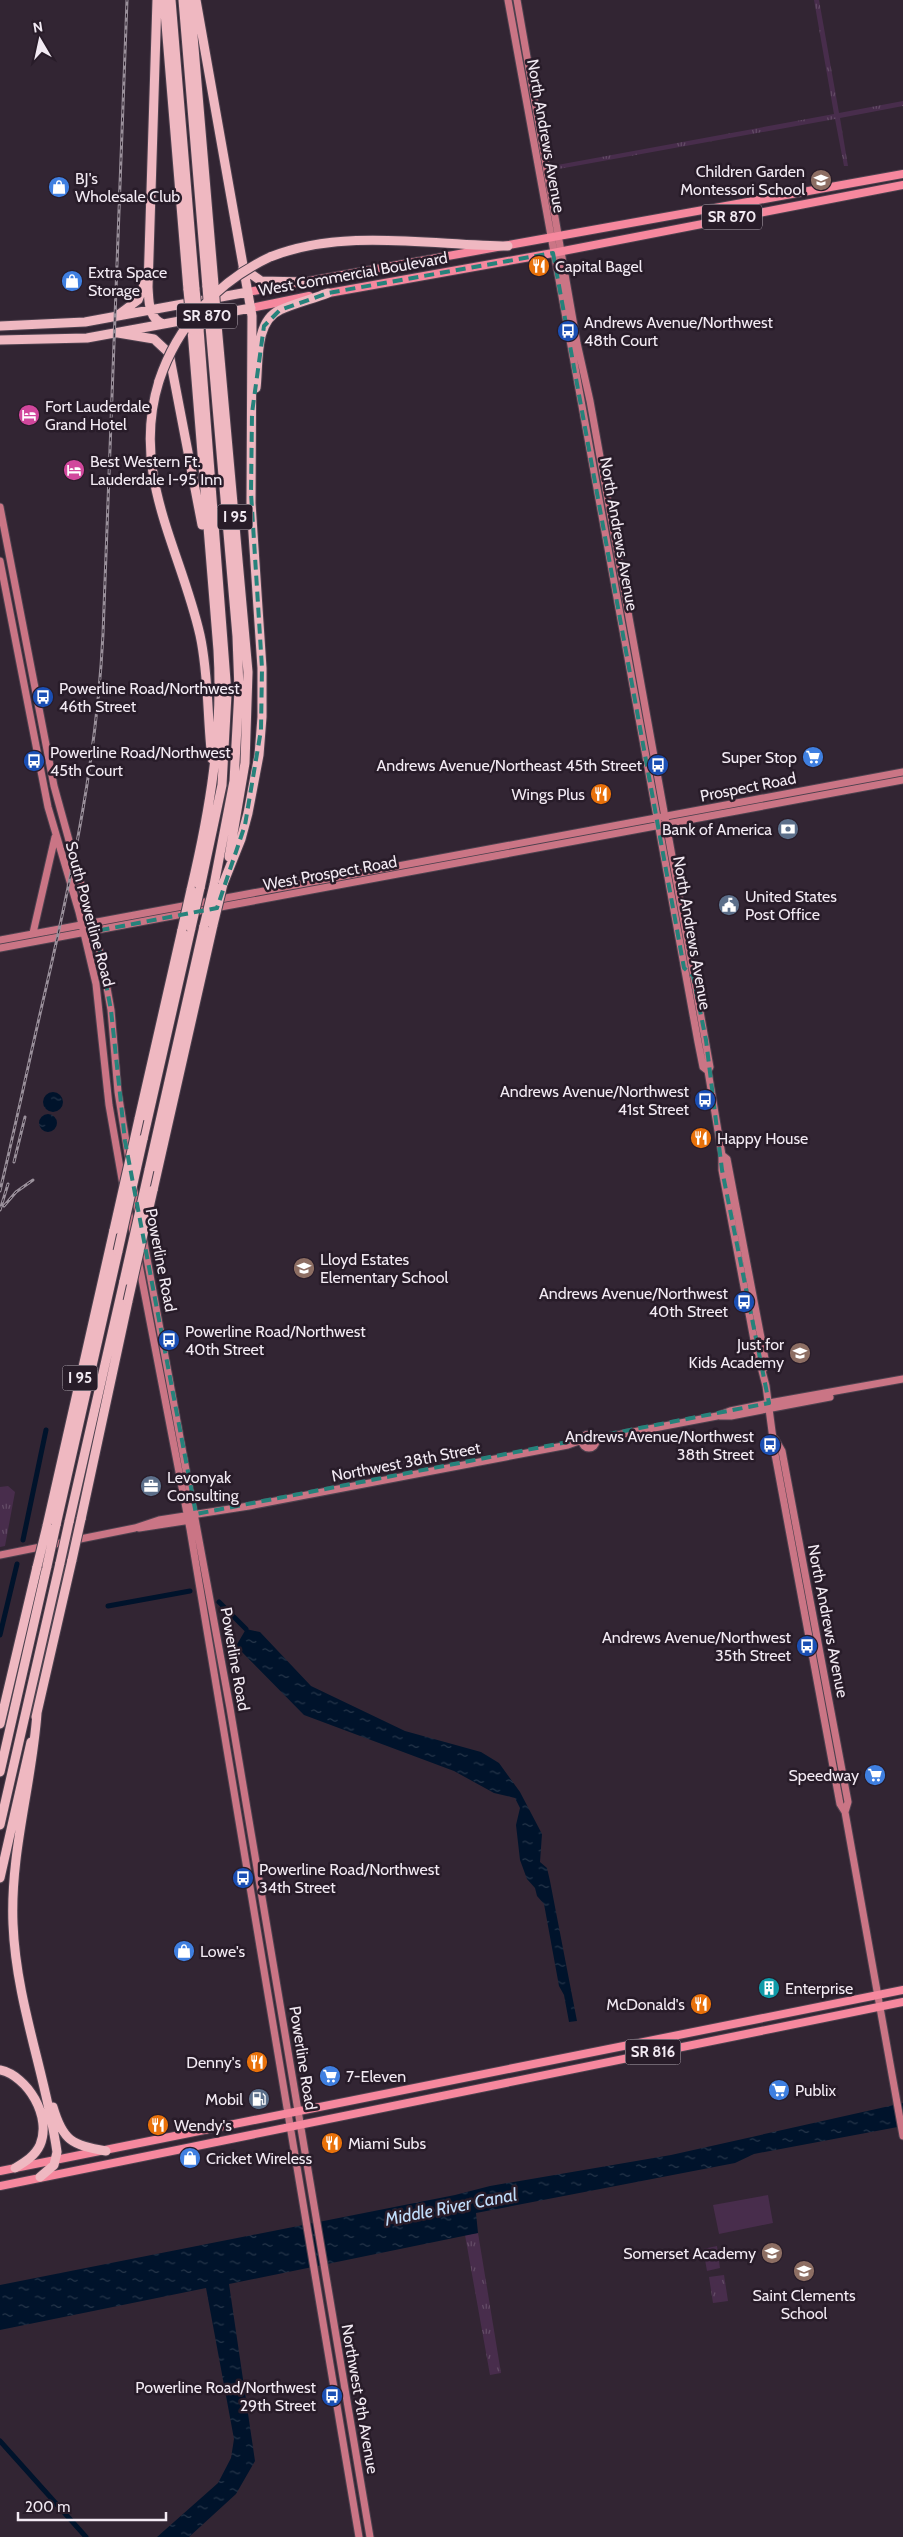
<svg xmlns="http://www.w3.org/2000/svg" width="903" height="2537" font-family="Cabin,sans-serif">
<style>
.grass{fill:url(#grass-tufts)}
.pitch{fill:#482d4c}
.water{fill:url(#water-ripples)}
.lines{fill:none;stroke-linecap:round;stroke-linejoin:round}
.canal{stroke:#00132b;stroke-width:5}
.secondary-casing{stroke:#4d414e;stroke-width:9}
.primary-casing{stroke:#4d414e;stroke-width:10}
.highway-casing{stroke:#4d414e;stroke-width:11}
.secondary{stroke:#ca7585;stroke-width:7}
.primary{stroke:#f6889e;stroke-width:8}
.highway{stroke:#efb8c1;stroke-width:9}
.rail-casing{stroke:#9a909b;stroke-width:3}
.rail{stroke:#281c29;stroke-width:1;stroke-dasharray:4;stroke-linecap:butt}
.highway-bridge-casing{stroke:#4d414e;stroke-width:11;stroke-linecap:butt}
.highway-bridge{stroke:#efb8c1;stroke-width:9}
.marked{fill:none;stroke:#26827b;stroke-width:4;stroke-dasharray:10 6;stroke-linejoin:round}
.labels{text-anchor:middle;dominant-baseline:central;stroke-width:5;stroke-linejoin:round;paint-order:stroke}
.shield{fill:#281c29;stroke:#b5acb6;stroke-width:1}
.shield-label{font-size:15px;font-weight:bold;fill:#f2eaf3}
.street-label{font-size:16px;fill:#f2eaf3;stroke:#281c29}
.poi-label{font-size:16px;fill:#f2eaf3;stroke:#281c29;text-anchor:start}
.water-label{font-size:18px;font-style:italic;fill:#c0ddfb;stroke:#281c29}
</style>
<defs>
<pattern id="grass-tufts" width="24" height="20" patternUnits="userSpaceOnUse" patternTransform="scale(1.25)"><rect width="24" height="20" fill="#482d4c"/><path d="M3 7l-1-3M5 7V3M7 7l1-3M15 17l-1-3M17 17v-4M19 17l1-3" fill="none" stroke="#634c66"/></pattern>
<pattern id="water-ripples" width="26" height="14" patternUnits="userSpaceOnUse" patternTransform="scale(1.25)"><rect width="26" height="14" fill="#00132b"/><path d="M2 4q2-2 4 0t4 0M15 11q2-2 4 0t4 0" fill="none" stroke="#26364a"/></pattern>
</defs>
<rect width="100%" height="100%" fill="#322533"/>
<!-- grass -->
<path class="grass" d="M814,0H819L839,113L903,101V106L840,118L848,166H844L835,119L553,170L552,166L834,114Z
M8,1486L15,1492L5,1546L0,1547V1487Z
M478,2233L501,2373L490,2375L465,2235Z
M724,2275L728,2301L713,2303L709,2277Z"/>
<!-- pitch -->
<path class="pitch" d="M768,2195L773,2223L719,2234L713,2205Z
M717,2246L720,2268L707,2271L703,2249Z"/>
<!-- water -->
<path class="water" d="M43 1102a10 10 0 1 1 20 0a10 10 0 1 1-20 0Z
M39 1123a9 9 0 1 1 18 0a9 9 0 1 1-18 0Z
M246,1629L260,1632L311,1686L405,1731L481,1752L499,1763L520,1792L542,1834L540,1862L547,1868L550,1881L577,2021L569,2022L564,1995L559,1986L544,1904L537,1896L535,1888L527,1879L520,1860L516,1825L520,1808L515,1798L494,1793L454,1771L304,1715L236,1646Z
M903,2103V2126L754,2154L735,2163L476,2213L478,2233L229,2284L255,2461L236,2494L189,2537H157L218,2483L231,2458L234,2439L206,2288L0,2330V2285L455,2195L490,2186L671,2155Z"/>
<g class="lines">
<!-- canal -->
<path class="canal" d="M23,1540L46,1430
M219,1602L246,1629
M108,1606L190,1591
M0,1635L17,1564
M0,2441L86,2537"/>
<!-- secondary casing -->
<g class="secondary-casing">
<path id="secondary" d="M508,0L698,1042L703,1067L708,1071
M517,0L577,343L590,401L710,1067L708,1071L722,1155V1170L754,1340L766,1386L775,1454L840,1804L845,1812L903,2136
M0,507L54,786L102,960L111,1010L118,1092L129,1160
M0,561L48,807L79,912L96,984L109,1105L123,1185
M33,933L55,837
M0,940L903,772
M0,948L903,780
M722,1155L727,1159L766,1364L763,1370
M133,1185L138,1212
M128,1210L134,1236
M143,1237L230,1708L370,2537
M138,1259L190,1529L359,2537
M720,1416H731L830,1397
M582 1441a7 7 0 1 1 14 0a7 7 0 1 1-14 0Z
M595,1438L612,1436L717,1416L730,1411L769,1403L903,1379
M775,1439L782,1451L848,1802L845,1812
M139,1528L191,1520
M0,1555L135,1528L159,1520L249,1506L568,1445L582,1440"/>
</g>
<!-- primary casing -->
<g class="primary-casing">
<path id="primary" d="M248,292L903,174
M323,294L553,253L903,185
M251,308L309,296
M0,2171L903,1990
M0,2186L903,2002"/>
</g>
<!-- highway casing -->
<g class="highway-casing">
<path id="highway" d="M157,0L148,287C149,301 148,318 163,324
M164,0L188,290
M171,0L195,289
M183,0L207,287
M190,0L214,285
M196,0L252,316L251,503L262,668V717L259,755L248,813L241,839L223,884
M270,257C343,228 430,245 508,246
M243,268L261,281L306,282
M118,315L138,300L146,280
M217,325L248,672L245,763L229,857
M0,326L85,322L248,292
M210,326L237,636L239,690L234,781L214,885
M199,329L227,694L222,785L200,888
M118,333L154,339L169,353L202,525
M0,340L87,338L251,308
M159,381C130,474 180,547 200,635C209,676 207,718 212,759
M256,388C259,365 254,321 280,310C295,303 313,299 328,293
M191,890C210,810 223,733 218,650L192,330
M139,1119L182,930
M143,1139L191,928
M149,1170L204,926
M153,1190L213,925
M81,1519L128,1301
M69,1522L124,1281
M56,1525L118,1251
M47,1526L114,1230
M37,1713C32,1784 10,1852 13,1924C16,2002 46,2075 57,2152L54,2165L40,2177
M36,1717L72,1560
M0,1724L37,1567
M0,1772L47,1566
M0,1825L60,1563
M0,1878L31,1742
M0,2070C28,2076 52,2117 40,2145C35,2156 25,2162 15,2168
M53,2107C63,2141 72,2145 106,2151"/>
</g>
<!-- secondary -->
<use href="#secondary" class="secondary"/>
<!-- primary -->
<use href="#primary" class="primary"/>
<!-- highway -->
<use href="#highway" class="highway"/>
<!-- rail casing -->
<g class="rail-casing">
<path id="rail" d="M14,1162L25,1117
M0,1191C16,1124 30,1056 46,988C73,870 97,756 103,634L127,0
M4,1206L16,1192L33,1180
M0,1210L8,1184"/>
</g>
<!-- rail -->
<use href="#rail" class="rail"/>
<!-- highway-bridge casing -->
<g class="highway-bridge-casing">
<path id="highway-bridge" d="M214,285L217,325
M207,287L210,326
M195,289L199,329
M188,290L192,330
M159,381C177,326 217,282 270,257
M213,925L223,884
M204,926L214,885
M191,928L200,888
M182,930L191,890
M114,1230L139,1119
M118,1251L143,1139
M124,1281L149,1170
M128,1301L153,1190
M72,1560L81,1519
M60,1563L69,1522
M47,1566L56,1525
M37,1567L47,1526"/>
</g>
<!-- highway-bridge -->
<use href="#highway-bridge" class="highway-bridge"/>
</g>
<!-- marked area -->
<path class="marked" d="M553,253L684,968L693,976L706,1040L722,1170L769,1403L196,1514L125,1141L111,1010L96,931L217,908L245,825L261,730L262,668L251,493L252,413L264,326L280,310L328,293Z"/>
<!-- icons -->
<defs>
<g id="school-disc" transform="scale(1.125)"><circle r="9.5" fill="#8d6e63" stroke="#281c29"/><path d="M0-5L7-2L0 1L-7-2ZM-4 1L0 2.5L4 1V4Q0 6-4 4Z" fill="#fff"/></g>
<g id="shop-disc" transform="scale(1.125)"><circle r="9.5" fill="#3f7fe0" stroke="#281c29"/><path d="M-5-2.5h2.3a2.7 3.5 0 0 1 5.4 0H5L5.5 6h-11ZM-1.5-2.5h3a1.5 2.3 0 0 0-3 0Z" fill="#fff"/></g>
<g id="restaurant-disc" transform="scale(1.125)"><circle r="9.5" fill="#e8710a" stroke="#281c29"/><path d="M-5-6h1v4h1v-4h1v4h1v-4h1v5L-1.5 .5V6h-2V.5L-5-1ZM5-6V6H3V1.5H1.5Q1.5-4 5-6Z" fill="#fff"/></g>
<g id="bus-disc" transform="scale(1.125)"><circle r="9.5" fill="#1a4fb4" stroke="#281c29"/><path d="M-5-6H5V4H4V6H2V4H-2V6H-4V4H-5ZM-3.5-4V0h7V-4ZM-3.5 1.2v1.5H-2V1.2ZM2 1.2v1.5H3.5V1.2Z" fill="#fff"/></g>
<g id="hotel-disc" transform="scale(1.125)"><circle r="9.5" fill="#d1479c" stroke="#281c29"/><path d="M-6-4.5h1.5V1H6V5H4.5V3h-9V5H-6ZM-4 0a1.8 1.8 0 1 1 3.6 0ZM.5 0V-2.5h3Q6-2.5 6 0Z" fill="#fff"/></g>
<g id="supermarket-disc" transform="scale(1.125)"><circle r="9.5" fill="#3f7fe0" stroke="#281c29"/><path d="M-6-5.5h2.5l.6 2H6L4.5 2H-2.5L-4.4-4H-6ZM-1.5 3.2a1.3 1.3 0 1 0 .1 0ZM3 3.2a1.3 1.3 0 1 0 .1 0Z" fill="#fff"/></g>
<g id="bank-disc" transform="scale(1.125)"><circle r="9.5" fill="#5c6f8a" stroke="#281c29"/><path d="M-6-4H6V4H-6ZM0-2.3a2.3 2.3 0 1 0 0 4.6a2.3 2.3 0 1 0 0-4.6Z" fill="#fff"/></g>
<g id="civic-disc" transform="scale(1.125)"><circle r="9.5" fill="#5c6f8a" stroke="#281c29"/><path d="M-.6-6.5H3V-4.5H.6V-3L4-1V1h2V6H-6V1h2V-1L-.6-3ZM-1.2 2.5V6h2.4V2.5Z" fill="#fff"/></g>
<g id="office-disc" transform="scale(1.125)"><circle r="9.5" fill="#5c6f8a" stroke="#281c29"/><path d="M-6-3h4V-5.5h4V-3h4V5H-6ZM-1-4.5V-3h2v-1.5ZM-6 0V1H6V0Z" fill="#fff"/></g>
<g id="building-disc" transform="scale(1.125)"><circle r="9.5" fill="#0f9aa8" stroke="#281c29"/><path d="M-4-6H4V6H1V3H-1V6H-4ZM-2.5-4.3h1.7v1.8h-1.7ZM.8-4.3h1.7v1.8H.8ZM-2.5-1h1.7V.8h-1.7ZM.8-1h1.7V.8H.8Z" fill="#fff"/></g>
<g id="fuel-disc" transform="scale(1.125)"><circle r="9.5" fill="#5c6f8a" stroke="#281c29"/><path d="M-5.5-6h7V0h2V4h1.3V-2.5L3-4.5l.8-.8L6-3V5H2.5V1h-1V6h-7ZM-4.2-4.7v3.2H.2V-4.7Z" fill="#fff"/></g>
</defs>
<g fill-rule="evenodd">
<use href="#school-disc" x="821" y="180"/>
<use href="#shop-disc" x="59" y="187"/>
<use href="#restaurant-disc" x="539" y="266"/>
<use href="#shop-disc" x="72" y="281"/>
<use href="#bus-disc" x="568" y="331"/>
<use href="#hotel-disc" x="29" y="415"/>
<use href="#hotel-disc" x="74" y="470"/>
<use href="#bus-disc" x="43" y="697"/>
<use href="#supermarket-disc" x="813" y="757"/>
<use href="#bus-disc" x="34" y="761"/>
<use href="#bus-disc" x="658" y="765"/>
<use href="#restaurant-disc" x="601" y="794"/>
<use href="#bank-disc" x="788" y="829"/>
<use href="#civic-disc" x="729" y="905"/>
<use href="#bus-disc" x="705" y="1100"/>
<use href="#restaurant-disc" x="701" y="1138"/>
<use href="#school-disc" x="304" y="1268"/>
<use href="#bus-disc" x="744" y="1302"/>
<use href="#bus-disc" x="169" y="1340"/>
<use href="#school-disc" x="800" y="1353"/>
<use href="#bus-disc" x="770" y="1445"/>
<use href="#office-disc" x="151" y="1486"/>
<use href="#bus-disc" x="807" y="1646"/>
<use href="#supermarket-disc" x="875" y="1775"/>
<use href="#bus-disc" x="243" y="1878"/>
<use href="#shop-disc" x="184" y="1951"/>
<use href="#building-disc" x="769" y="1988"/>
<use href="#restaurant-disc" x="701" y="2004"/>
<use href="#restaurant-disc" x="257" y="2062"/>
<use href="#supermarket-disc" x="330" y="2076"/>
<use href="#supermarket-disc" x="779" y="2090"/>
<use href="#fuel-disc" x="259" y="2099"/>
<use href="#restaurant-disc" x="158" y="2125"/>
<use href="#restaurant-disc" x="332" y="2143"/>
<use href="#shop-disc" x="190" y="2158"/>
<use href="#school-disc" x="772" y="2253"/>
<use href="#school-disc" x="804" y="2271"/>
<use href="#bus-disc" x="332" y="2396"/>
</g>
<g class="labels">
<!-- shield labels -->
<g class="shield">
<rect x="702" y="204.5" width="60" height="25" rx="4"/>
<rect x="177" y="303.5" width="60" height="25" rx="4"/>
<rect x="217.5" y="504.5" width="35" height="25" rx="4"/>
<rect x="62.5" y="1365.5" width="35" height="25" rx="4"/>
<rect x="625.5" y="2039.5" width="55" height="25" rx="4"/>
</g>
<g class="shield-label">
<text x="732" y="217">SR 870</text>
<text x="207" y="316">SR 870</text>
<text x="235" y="517">I 95</text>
<text x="80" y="1378">I 95</text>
<text x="653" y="2052">SR 816</text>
</g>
<!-- street labels -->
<g class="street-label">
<text transform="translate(546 136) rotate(80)">North Andrews Avenue</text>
<text transform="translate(353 274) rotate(-10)">West Commercial Boulevard</text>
<text transform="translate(619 534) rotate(80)">North Andrews Avenue</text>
<text transform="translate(748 787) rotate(-11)">Prospect Road</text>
<text transform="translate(330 873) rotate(-10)">West Prospect Road</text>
<text transform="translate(90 914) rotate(75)">South Powerline Road</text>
<text transform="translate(692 933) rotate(80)">North Andrews Avenue</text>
<text transform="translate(161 1260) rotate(79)">Powerline Road</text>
<text transform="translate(406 1462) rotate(-11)">Northwest 38th Street</text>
<text transform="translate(828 1621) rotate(79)">North Andrews Avenue</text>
<text transform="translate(235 1659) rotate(80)">Powerline Road</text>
<text transform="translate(303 2058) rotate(81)">Powerline Road</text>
<text transform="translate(360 2399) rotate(80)">Northwest 9th Avenue</text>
</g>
<!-- poi labels -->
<g class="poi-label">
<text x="805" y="171" text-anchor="end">Children Garden<tspan x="805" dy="18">Montessori School</tspan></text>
<text x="75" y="178">BJ's<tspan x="75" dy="18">Wholesale Club</tspan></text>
<text x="555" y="266">Capital Bagel</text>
<text x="88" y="272">Extra Space<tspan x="88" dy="18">Storage</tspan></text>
<text x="584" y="322">Andrews Avenue/Northwest<tspan x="584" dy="18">48th Court</tspan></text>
<text x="45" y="406">Fort Lauderdale<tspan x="45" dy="18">Grand Hotel</tspan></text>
<text x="90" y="461">Best Western Ft.<tspan x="90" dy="18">Lauderdale I-95 Inn</tspan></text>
<text x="59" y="688">Powerline Road/Northwest<tspan x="59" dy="18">46th Street</tspan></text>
<text x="50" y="752">Powerline Road/Northwest<tspan x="50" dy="18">45th Court</tspan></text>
<text x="797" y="757" text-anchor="end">Super Stop</text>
<text x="642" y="765" text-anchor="end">Andrews Avenue/Northeast 45th Street</text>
<text x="585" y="794" text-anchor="end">Wings Plus</text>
<text x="772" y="829" text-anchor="end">Bank of America</text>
<text x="745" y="896">United States<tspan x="745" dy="18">Post Office</tspan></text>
<text x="689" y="1091" text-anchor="end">Andrews Avenue/Northwest<tspan x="689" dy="18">41st Street</tspan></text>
<text x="717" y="1138">Happy House</text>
<text x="320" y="1259">Lloyd Estates<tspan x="320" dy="18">Elementary School</tspan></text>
<text x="728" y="1293" text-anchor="end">Andrews Avenue/Northwest<tspan x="728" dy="18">40th Street</tspan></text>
<text x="185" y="1331">Powerline Road/Northwest<tspan x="185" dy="18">40th Street</tspan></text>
<text x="784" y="1344" text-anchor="end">Just for<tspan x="784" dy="18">Kids Academy</tspan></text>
<text x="754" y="1436" text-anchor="end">Andrews Avenue/Northwest<tspan x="754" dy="18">38th Street</tspan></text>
<text x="167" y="1477">Levonyak<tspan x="167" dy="18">Consulting</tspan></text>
<text x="791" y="1637" text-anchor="end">Andrews Avenue/Northwest<tspan x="791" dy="18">35th Street</tspan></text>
<text x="859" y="1775" text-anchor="end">Speedway</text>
<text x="259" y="1869">Powerline Road/Northwest<tspan x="259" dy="18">34th Street</tspan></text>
<text x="200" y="1951">Lowe's</text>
<text x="785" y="1988">Enterprise</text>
<text x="685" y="2004" text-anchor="end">McDonald's</text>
<text x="241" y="2062" text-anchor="end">Denny's</text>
<text x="346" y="2076">7-Eleven</text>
<text x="795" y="2090">Publix</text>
<text x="243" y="2099" text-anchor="end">Mobil</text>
<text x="174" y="2125">Wendy's</text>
<text x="348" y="2143">Miami Subs</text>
<text x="206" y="2158">Cricket Wireless</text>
<text x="756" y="2253" text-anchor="end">Somerset Academy</text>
<text x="804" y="2295" text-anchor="middle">Saint Clements<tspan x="804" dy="18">School</tspan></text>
<text x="316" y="2387" text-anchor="end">Powerline Road/Northwest<tspan x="316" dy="18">29th Street</tspan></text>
</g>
<!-- water labels -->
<g class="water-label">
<text transform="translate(451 2207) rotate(-11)">Middle River Canal</text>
</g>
</g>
<!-- north arrow -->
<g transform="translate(40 40) rotate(351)" stroke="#281c29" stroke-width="4" paint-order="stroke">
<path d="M0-4L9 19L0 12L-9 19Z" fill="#f2eaf3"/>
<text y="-8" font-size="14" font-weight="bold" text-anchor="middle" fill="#f2eaf3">N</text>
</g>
<!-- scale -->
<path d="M18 2512v8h148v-8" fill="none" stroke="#f2eaf3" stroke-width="2.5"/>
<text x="25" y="2512" font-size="15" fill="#f2eaf3" stroke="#281c29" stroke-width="4" paint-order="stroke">200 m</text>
</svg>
